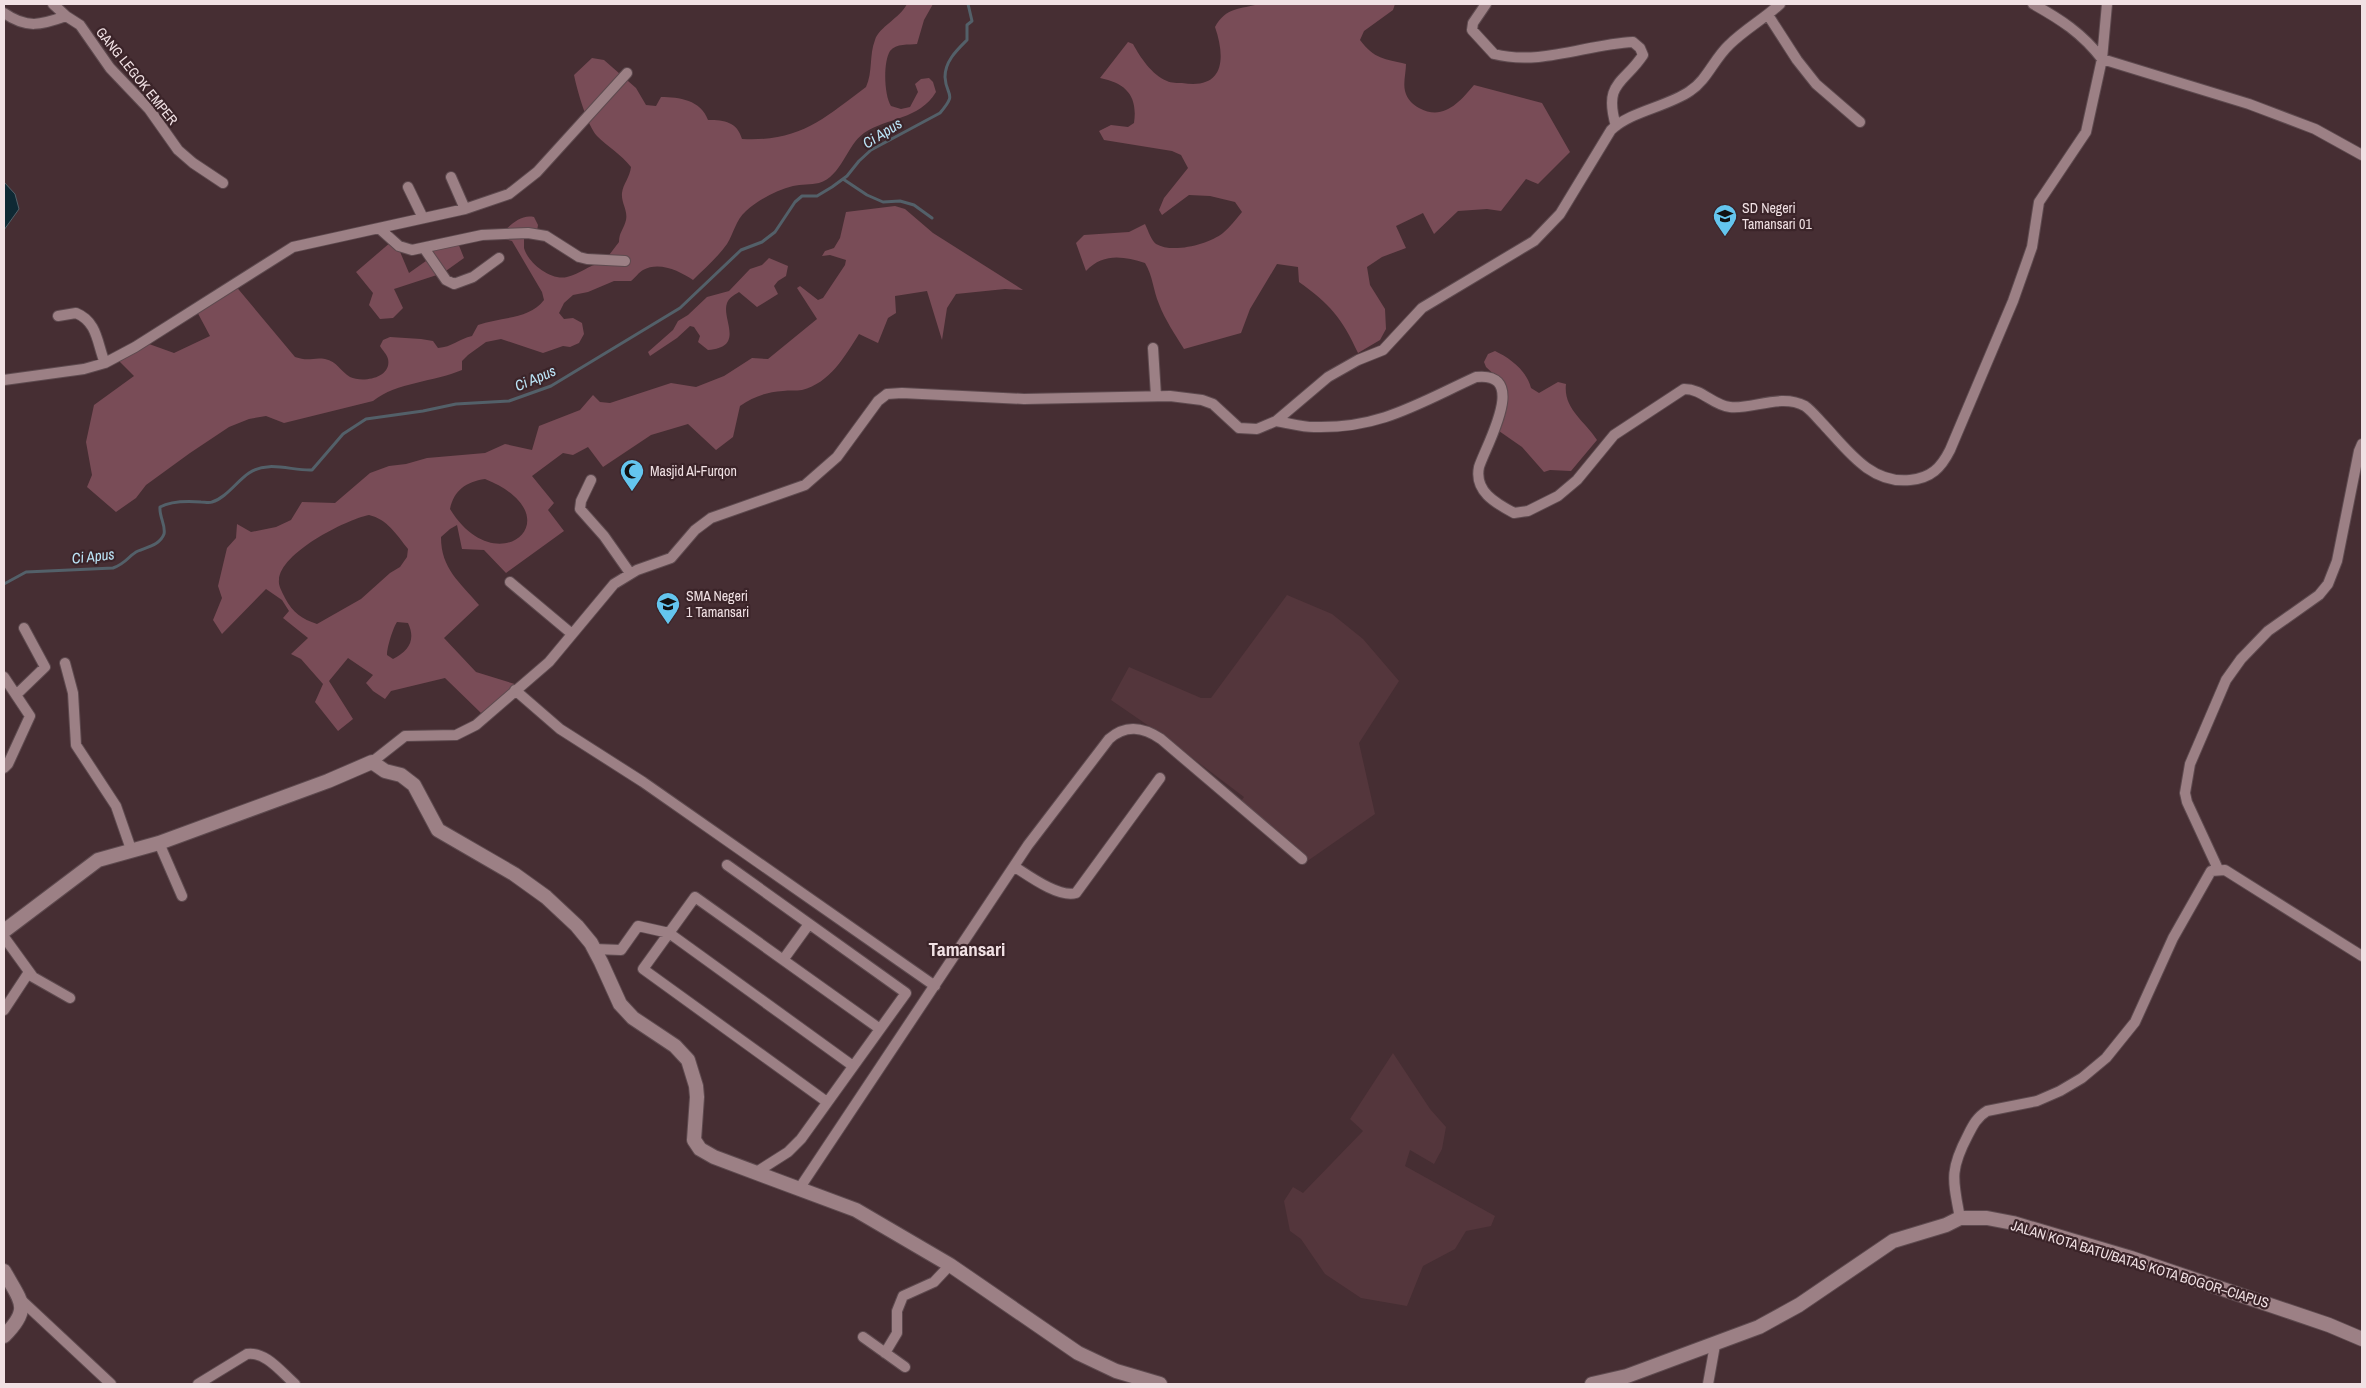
<svg xmlns="http://www.w3.org/2000/svg" width="2366" height="1388" font-family="'Archivo Narrow',sans-serif">
<style>
.built{fill:#54363c}
.green{fill:#794c57;fill-rule:evenodd}
.water{fill:#0f2934;stroke:#536069}
.lines{fill:none;stroke-linecap:round;stroke-linejoin:round}
.stream{stroke:#536069;stroke-width:3}
.street-casing{stroke:#5e4a4f;stroke-width:12}
.secondary-casing{stroke:#5e4a4f;stroke-width:16}
.street{stroke:#9c8085;stroke-width:10}
.secondary{stroke:#9c8085;stroke-width:14}
.labels{text-anchor:middle;dominant-baseline:central;stroke-width:4.5;stroke-linejoin:round;paint-order:stroke}
.street-label{font-size:14px;fill:#f1e1e4;stroke:#3b2429}
.poi-label{font-size:14px;fill:#f1e1e4;stroke:#3b2429;text-anchor:start}
.water-label{font-size:15px;font-style:italic;fill:#bce5f8;stroke:#3b2429}
.district-label{font-size:19px;font-weight:bold;fill:#f1e1e4;stroke:#3b2429}
</style>
<rect width="100%" height="100%" fill="#462e33"/>
<!-- built -->
<path class="built" d="M1287,595L1332,614L1363,639L1399,681L1359,743L1375,814L1306,862L1239,804L1244,797L1162,735L1111,700L1129,667L1201,698H1211Z
M1393,1053L1430,1109L1446,1127L1442,1149L1434,1164L1410,1150L1405,1166L1495,1216L1491,1226L1466,1231L1455,1249L1423,1266L1407,1306L1361,1298L1325,1274L1301,1239L1290,1231L1284,1201L1293,1187L1303,1193L1363,1131L1350,1119Z"/>
<!-- green -->
<path class="green" d="M907,4H933L924,20L917,44C909,45 896,43 890,51C883,62 884,95 891,106L901,109L910,107L918,92L915,84L921,79L929,78L933,82L936,92C919,120 888,117 864,133C846,146 842,176 819,183C811,185 801,184 793,186C777,190 758,200 746,211C735,221 734,233 727,244C718,257 704,269 693,280C680,271 659,261 643,270C639,272 635,278 631,281H614L588,292L573,295L564,303L559,313L564,319L573,318L582,323L584,334L579,343L570,347L563,346L543,353L501,339L486,342L468,355L462,361V370C434,382 397,382 373,401L284,423L266,416L249,419L229,427L190,453L146,485L136,498L116,512L87,487L92,475L86,442L94,405L134,376L114,356L138,340L174,353L210,336L194,306L234,284L295,357C309,362 313,357 325,359C337,361 341,372 350,377C363,383 392,378 388,359C387,354 382,350 380,346L383,340L390,337L421,339L433,341L438,348C452,347 459,339 472,336L478,325C499,317 529,320 544,300L542,292L512,241L497,237C509,228 518,214 534,217L538,225L537,231L524,236C524,239 524,244 524,248C528,263 551,281 567,277C581,274 587,265 603,263L619,242C619,232 624,229 626,220C628,210 621,203 622,193C623,184 630,177 631,167C621,154 608,147 597,136C587,125 577,90 574,75L592,58L604,60L636,88L646,105L656,106L661,97C679,97 701,100 708,120C725,120 737,122 742,139C800,142 823,119 866,87C873,72 869,55 875,40C879,27 900,18 907,4Z
M1260,4H1395L1393,10L1364,31L1360,40C1374,59 1385,59 1406,64C1406,72 1403,83 1405,91C1407,99 1412,104 1419,108C1443,121 1459,103 1474,85L1542,103L1570,152L1538,184L1526,179L1501,211L1487,209L1458,211L1434,234L1423,213L1396,226L1406,248L1382,257L1367,267L1370,285L1385,309L1386,329L1380,340L1358,353C1342,318 1330,304 1299,282L1298,267L1277,264L1250,309L1241,333L1184,349C1175,334 1165,320 1159,304C1153,290 1153,276 1145,263C1123,256 1103,253 1086,271L1076,243L1084,235L1129,232L1145,224C1148,230 1151,240 1156,244C1173,254 1209,244 1223,233C1230,227 1236,219 1242,212L1235,202L1210,196L1189,195L1162,215L1159,210L1164,198L1188,168L1181,155L1172,151L1104,140L1099,131L1111,125L1128,127L1134,123C1138,96 1126,83 1100,78L1128,42L1133,44C1140,57 1152,75 1167,81C1171,83 1178,83 1182,83C1224,90 1226,59 1215,27C1226,7 1240,9 1260,4Z
M895,206L905,209L933,233L1023,290L1005,289L956,294L947,308L942,340L927,291L895,296L896,313L888,318L878,343L859,334C845,356 830,383 802,390C796,391 789,390 783,391C766,392 753,397 740,406L733,437L716,450L688,424L651,435L603,467L588,447L573,455L563,453L532,476L554,503L548,510L564,531L506,573L484,550L462,549L457,525L450,529L441,537C441,569 460,582 479,605L444,638L476,672L518,685L481,713L445,678L391,691L385,699L373,691L366,683L373,675L348,658L329,681L353,719L338,731L315,702L323,684L301,659L291,654L308,638L283,618L289,611L282,600L266,589L222,634L213,620L222,598L218,586L227,548L236,538L237,524L251,532L276,527L291,520L302,502L335,503L370,473L389,466L406,464L427,458L485,453L505,444L532,450L539,426L580,410L593,395L600,402L610,403L671,383L696,387L724,376L752,358L768,359L817,319L797,288L800,286L818,300L823,298L845,265L846,260L830,255L822,256L825,251L834,248L840,238L846,212ZM485,479C577,516 497,586 450,509C454,490 466,482 485,479ZM369,515C387,519 397,535 408,549L407,557L400,567L390,573L361,599L317,624C302,619 293,613 285,598C283,593 278,586 279,580C280,553 345,520 369,515ZM397,622L408,623C416,640 409,651 393,659L387,655C387,647 393,628 397,622Z
M456,238L464,258L443,273L394,289L403,308L393,318L380,319L369,305L373,293L356,272L391,242L398,247L409,273L426,261L425,245Z
M769,258L788,266L786,276L778,281L774,286L778,294L757,307L739,292C734,295 729,298 727,303C721,319 746,347 708,350L698,342L700,336L694,327L690,326L677,338L650,356L648,352L673,330L678,321L688,315L707,297L729,291L750,269L762,265Z
M1495,351C1510,358 1527,371 1531,388L1539,393L1558,382L1566,384C1563,409 1585,421 1597,440L1571,471L1550,470L1544,472L1522,447L1499,431L1501,381L1486,367L1484,362L1488,354Z"/>
<!-- water -->
<path class="water" d="M4,182L15,194L19,209L4,230Z"/>
<g class="lines">
<!-- stream -->
<path class="stream" d="M843,179L867,195L883,202L900,201L914,205L932,218
M4,584L26,572L113,568C127,563 129,555 138,551C147,547 160,545 164,534C166,525 159,517 160,507C171,501 188,501 201,502C204,502 210,503 212,502C226,498 237,481 249,473C268,460 292,471 312,470L343,434L366,419L423,411L456,404L509,401L551,386L680,308L741,250L762,242L775,232L795,202L802,196H817L832,187L847,176L859,161L871,150L940,113C958,92 946,97 945,77C945,61 957,50 967,40V25L972,21L968,4"/>
<!-- street casing -->
<g class="street-casing">
<path id="street" d="M53,4L66,16L80,25L110,68L149,109L178,150L193,163L223,183
M1486,4L1473,23L1472,30L1494,54C1541,66 1587,44 1633,42L1640,48L1643,55C1624,84 1603,82 1616,126
M2033,4C2060,19 2082,33 2102,59L2249,104L2315,129L2362,155
M4,13C27,29 41,25 66,16
M1768,15L1797,60L1816,84L1860,122
M451,177L465,209
M408,187L423,218
M380,229L399,246L412,250L482,235L528,233L546,236L579,257L587,259L625,261
M424,248L446,280L454,284L473,277L499,258
M58,316L76,313C98,322 97,344 105,363
M1153,348L1156,396
M4,380L84,369L105,363L135,347L293,247L465,209L509,194L537,172L627,73
M1276,421C1289,423 1302,427 1314,427C1380,429 1419,403 1476,377C1530,371 1486,445 1479,467C1474,491 1495,503 1514,513L1528,511L1558,496L1577,480L1614,435L1684,389C1703,389 1712,405 1730,407C1751,410 1781,393 1805,406C1812,411 1818,419 1824,425C1848,451 1871,484 1910,480C1931,478 1941,468 1950,450L2013,301L2032,247L2039,202L2086,132L2102,59L2107,4
M591,480L581,501L580,509L604,536L630,573
M510,582L572,634
M65,663L73,693L76,745L116,806L132,852
M4,677L30,716L8,764L4,768
M515,690L560,729L643,782L935,986
M16,695L45,667L24,628
M372,762L405,736L456,735L476,725L549,662L614,584L637,570L671,558L695,530L711,518L805,485L837,457L878,401L887,394L902,393L1024,399L1170,396L1202,400L1213,404L1239,428L1257,429L1276,421L1328,377L1358,360L1383,350L1422,308L1534,241L1560,214L1611,130C1631,111 1667,107 1690,91C1707,80 1714,59 1729,45C1745,29 1764,19 1780,4
M159,843L182,896
M727,865L906,993L801,1139L788,1152L755,1173
M1015,867C1029,876 1059,898 1076,893L1160,778
M2218,869L2187,802L2185,793L2190,764L2226,680L2241,659L2268,631L2319,595L2328,584L2337,561L2359,451L2362,444
M4,937L33,977L70,998
M594,949L621,950L638,926L669,933L853,1066
M783,960L809,924
M4,1010L29,972
M827,1102L643,969L695,897L880,1029
M799,1189L1028,845L1109,739C1126,724 1143,727 1161,739L1302,859
M1960,1218C1953,1180 1949,1171 1968,1135C1973,1125 1977,1117 1987,1111L2037,1101L2060,1091L2082,1078L2106,1058L2135,1022L2173,938L2211,871L2225,870L2362,956
M19,1298L111,1384
M863,1337L905,1367
M885,1353L897,1333V1311L903,1296L934,1282L950,1265
M198,1384L247,1354C266,1351 282,1373 295,1384
M1708,1384L1715,1345"/>
</g>
<!-- secondary casing -->
<g class="secondary-casing">
<path id="secondary" d="M4,931L98,860L159,843L328,781L372,762L385,771L401,775L414,785L438,830L514,874L546,897L577,926L591,943L601,962L620,1004L633,1018L675,1046L688,1060L696,1086L697,1097L694,1140L700,1149L714,1157L856,1210L950,1265L1078,1353L1116,1371L1160,1384
M4,1271C21,1302 32,1308 4,1336
M1592,1384L1627,1376L1759,1327L1799,1305L1893,1241L1946,1225L1960,1218H1987L2013,1223L2131,1258L2329,1325L2362,1339"/>
</g>
<!-- street -->
<use href="#street" class="street"/>
<!-- secondary -->
<use href="#secondary" class="secondary"/>
</g>
<!-- icons -->
<defs>
<g id="school-pin" transform="scale(1.25)"><path d="M0 17L-7.5 6A9.5 9.5 0 1 1 7.5 6Z" fill="#64c5ee" stroke="#3b2429"/><path d="M0-5L7-2L0 1L-7-2ZM-4 1L0 2.5L4 1V4Q0 6-4 4Z" fill="#111"/></g>
<g id="mosque-pin" transform="scale(1.25)"><path d="M0 17L-7.5 6A9.5 9.5 0 1 1 7.5 6Z" fill="#64c5ee" stroke="#3b2429"/><path d="M3.5-4.9A6 6 0 1 0 3.5 4.9A5 5 0 1 1 3.5-4.9Z" fill="#111"/></g>
</defs>
<g fill-rule="evenodd">
<use href="#school-pin" x="1725" y="216"/>
<use href="#mosque-pin" x="632" y="471"/>
<use href="#school-pin" x="668" y="604"/>
</g>
<g class="labels">
<!-- street labels -->
<g class="street-label">
<text transform="translate(137 76) rotate(51)">GANG LEGOK EMPER</text>
<text transform="translate(2140 1264) rotate(17)">JALAN KOTA BATU/BATAS KOTA BOGOR–CIAPUS</text>
</g>
<!-- poi labels -->
<g class="poi-label">
<text x="1742" y="208">SD Negeri<tspan x="1742" dy="16">Tamansari 01</tspan></text>
<text x="650" y="471">Masjid Al-Furqon</text>
<text x="686" y="596">SMA Negeri<tspan x="686" dy="16">1 Tamansari</tspan></text>
</g>
<!-- water labels -->
<g class="water-label">
<text transform="translate(882 133) rotate(-32)">Ci Apus</text>
<text transform="translate(535 378) rotate(-23)">Ci Apus</text>
<text transform="translate(93 556) rotate(-6)">Ci Apus</text>
</g>
<!-- district labels -->
<g class="district-label">
<text x="967" y="949">Tamansari</text>
</g>
</g>
<!-- border -->
<rect width="2366" height="1388" fill="none" stroke="#f1e1e4" stroke-width="10"/>
</svg>
